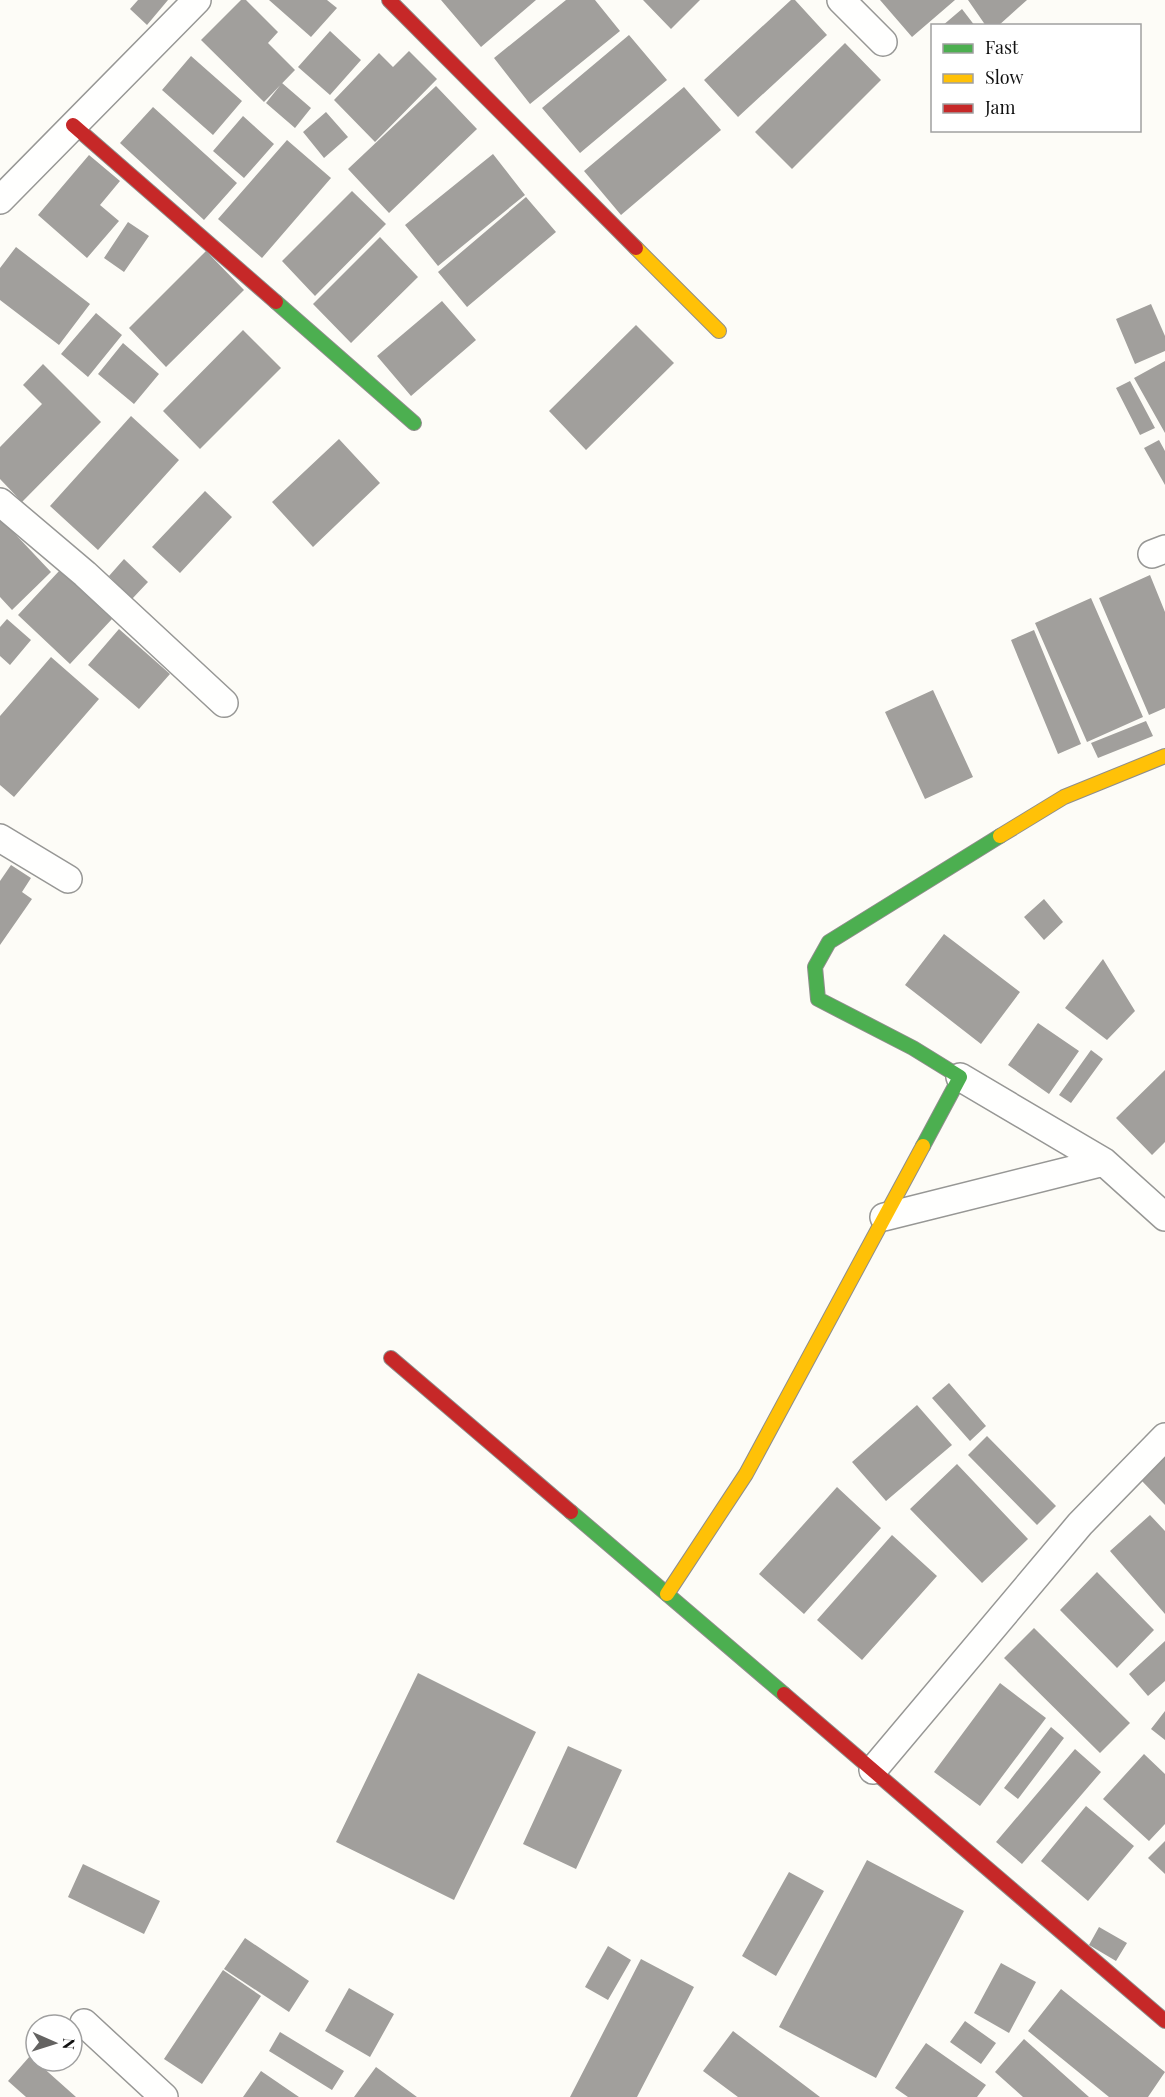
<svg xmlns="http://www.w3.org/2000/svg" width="1165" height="2097" font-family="'Playfair Display',serif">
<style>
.building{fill:#a19f9c}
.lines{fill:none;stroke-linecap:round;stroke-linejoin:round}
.street-casing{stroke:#979795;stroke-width:30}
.fast-casing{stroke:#8e8d8b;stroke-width:16}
.slow-casing{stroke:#8e8d8b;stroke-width:16}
.jam-casing{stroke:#8e8d8b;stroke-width:16}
.street{stroke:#fffffe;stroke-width:27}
.fast{stroke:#4caf50;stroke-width:14}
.slow{stroke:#ffc107;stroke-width:14}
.jam{stroke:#c62828;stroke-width:14}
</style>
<rect width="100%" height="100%" fill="#fdfcf7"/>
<!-- building -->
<path class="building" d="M138,0H168L147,25L130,9Z
M241,0H246L278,32L268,43L295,70L264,102L201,40Z
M269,0H327L337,8L311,37Z
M441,0H536L481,47Z
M566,0H595L620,31L530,104L494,58Z
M643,0H700L671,29Z
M791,0H795L827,35L738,117L704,80Z
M880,0H955L912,37Z
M968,0H1027L998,26H986Z
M962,9L975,26H942Z
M330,31L361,60L330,95L298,67Z
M629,35L667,80L580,153L542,108Z
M845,43L881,80L792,169L755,132Z
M409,51L437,79L375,142L334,100L379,53L393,67Z
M191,56L242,101L213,135L162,90Z
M282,83L311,108L295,128L266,103Z
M436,86L477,129L389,213L348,169Z
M684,87L721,130L621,215L584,171Z
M153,107L237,183L204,220L120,143Z
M326,112L348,137L324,158L303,132Z
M243,116L274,144L244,178L213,151Z
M287,140L331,178L262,258L218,219Z
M493,154L525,195L438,266L405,225Z
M89,155L120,181L100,205L119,221L87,258L38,215Z
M352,191L386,224L315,296L282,261Z
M526,197L556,232L467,307L438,272Z
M128,222L149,236L124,272L104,258Z
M380,237L418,277L351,343L313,304Z
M16,247L90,304L59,345L0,300V268Z
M206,251L244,290L166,367L129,328Z
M442,301L476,340L411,396L377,356Z
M1151,304L1165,336V351L1135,364L1116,319Z
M96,313L122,335L88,377L61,354Z
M636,325L674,363L586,450L549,411Z
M243,330L281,368L200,449L163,411Z
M123,343L159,374L134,404L98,374Z
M1165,361V433L1134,378Z
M43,364L101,422L22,502L0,479V447L42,404L23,385Z
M1130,381L1155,428L1140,435L1116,388Z
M131,416L179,460L98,550L50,506Z
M339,439L380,483L313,547L272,502Z
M1159,440L1165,451V485L1144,448Z
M205,491L232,517L180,573L152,547Z
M0,518L51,572L12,610L0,597Z
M124,559L148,582L132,599L109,576Z
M60,570L112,619L70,664L18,615Z
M1150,575L1165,612V708L1149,715L1099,598Z
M1091,598L1143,717L1087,742L1035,623Z
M7,619L31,640L10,665L0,656V627Z
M119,629L170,674L139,709L88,665Z
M1034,630L1081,744L1058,754L1011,640Z
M51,657L99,699L14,797L0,785V716Z
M933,690L973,777L925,799L885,712Z
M1146,721L1153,736L1098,758L1091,743Z
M11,865L31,878L22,892L32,899L0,945V881Z
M1044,899L1063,922L1044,940L1024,917Z
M944,934L1020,992L981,1044L905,985Z
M1103,959L1135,1011L1107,1040L1065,1008Z
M1038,1023L1079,1051L1049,1094L1008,1065Z
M1091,1050L1103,1059L1071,1103L1059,1095Z
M1165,1070V1142L1152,1155L1116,1118Z
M949,1383L986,1426L970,1441L932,1398Z
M917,1405L952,1445L886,1501L852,1462Z
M987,1436L1056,1506L1037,1525L968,1455Z
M1165,1456V1505L1141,1480Z
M957,1464L1028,1539L982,1583L910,1509Z
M837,1487L881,1528L804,1614L759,1574Z
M1150,1515L1165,1531V1614L1110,1551Z
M892,1535L937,1576L862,1660L817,1620Z
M1097,1572L1154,1630L1117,1668L1060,1610Z
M1034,1628L1130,1723L1100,1753L1004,1658Z
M1165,1641V1681L1148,1696L1129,1674Z
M418,1673L536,1732L454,1900L336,1842Z
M1000,1683L1046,1718L980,1806L934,1772Z
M1165,1711V1740L1151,1729Z
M1051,1727L1064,1738L1018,1799L1004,1788Z
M568,1746L622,1770L576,1869L523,1844Z
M1075,1749L1101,1772L1022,1864L996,1842Z
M1144,1754L1165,1774V1824L1149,1841L1103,1799Z
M1086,1806L1134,1846L1088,1901L1041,1861Z
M1165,1841V1874L1148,1858Z
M867,1860L964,1911L876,2078L779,2027Z
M83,1864L160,1901L144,1934L68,1897Z
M789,1872L824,1891L776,1976L742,1956Z
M1099,1927L1127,1943L1116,1961L1089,1945Z
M245,1938L309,1981L289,2012L224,1969Z
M608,1946L631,1960L608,2000L585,1987Z
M641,1959L694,1987L637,2097H570Z
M1001,1963L1036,1982L1009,2033L974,2013Z
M223,1970L261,1996L202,2084L164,2059Z
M349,1988L394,2014L370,2057L325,2031Z
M1061,1989L1165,2072L1148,2097H1109L1028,2031Z
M965,2021L996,2043L981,2064L950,2042Z
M733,2031L820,2097H738L703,2071Z
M280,2032L344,2071L332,2090L269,2051Z
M1024,2039L1089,2097H1023L995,2072Z
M926,2043L986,2085L977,2097H908L895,2088Z
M30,2056L76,2097H26L8,2081Z
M376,2067L417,2097H354Z
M261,2071L299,2097H243Z"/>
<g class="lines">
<!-- street casing -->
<g class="street-casing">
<path id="street" d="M841,0L883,42
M0,200L197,0
M0,502L85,574L224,703
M1152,554L1165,549
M0,838L68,879
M960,1077L1104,1162L1165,1217
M884,1217L1104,1162
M873,1770L1080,1524L1165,1437
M84,2023L164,2097"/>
</g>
<!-- fast casing -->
<g class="fast-casing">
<path id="fast" d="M276,302L414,423
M923,1146L960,1077L913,1048L818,999L815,967L829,942L1000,836
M571,1512L784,1694"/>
</g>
<!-- slow casing -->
<g class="slow-casing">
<path id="slow" d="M636,248L719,331
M1000,836L1064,797L1165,756
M667,1594L746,1474L923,1146"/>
</g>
<!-- jam casing -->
<g class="jam-casing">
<path id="jam" d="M389,0L636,248
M73,125L276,302
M391,1358L571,1512
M784,1694L1165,2021"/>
</g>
<!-- street -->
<use href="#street" class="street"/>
<!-- fast -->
<use href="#fast" class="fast"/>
<!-- slow -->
<use href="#slow" class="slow"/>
<!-- jam -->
<use href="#jam" class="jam"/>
</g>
<!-- legend -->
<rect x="931" y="24" width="210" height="108" fill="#ffffff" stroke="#a0a0a0" stroke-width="1.5"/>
<rect x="943" y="44" width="30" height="9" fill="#4caf50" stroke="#a0a0a0" stroke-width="1.5"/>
<text x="985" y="54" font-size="18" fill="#111111">Fast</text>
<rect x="943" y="74" width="30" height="9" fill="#ffc107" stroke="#a0a0a0" stroke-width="1.5"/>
<text x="985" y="84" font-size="18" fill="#111111">Slow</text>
<rect x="943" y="104" width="30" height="9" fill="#c62828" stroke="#a0a0a0" stroke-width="1.5"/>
<text x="985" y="114" font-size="18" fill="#111111">Jam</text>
<!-- north arrow -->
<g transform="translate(54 2043) rotate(93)"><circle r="28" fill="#ffffff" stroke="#a0a0a0" stroke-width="1.5"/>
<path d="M0-4.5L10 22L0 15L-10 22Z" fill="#646362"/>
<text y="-9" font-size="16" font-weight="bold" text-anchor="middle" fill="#111111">N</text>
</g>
</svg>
